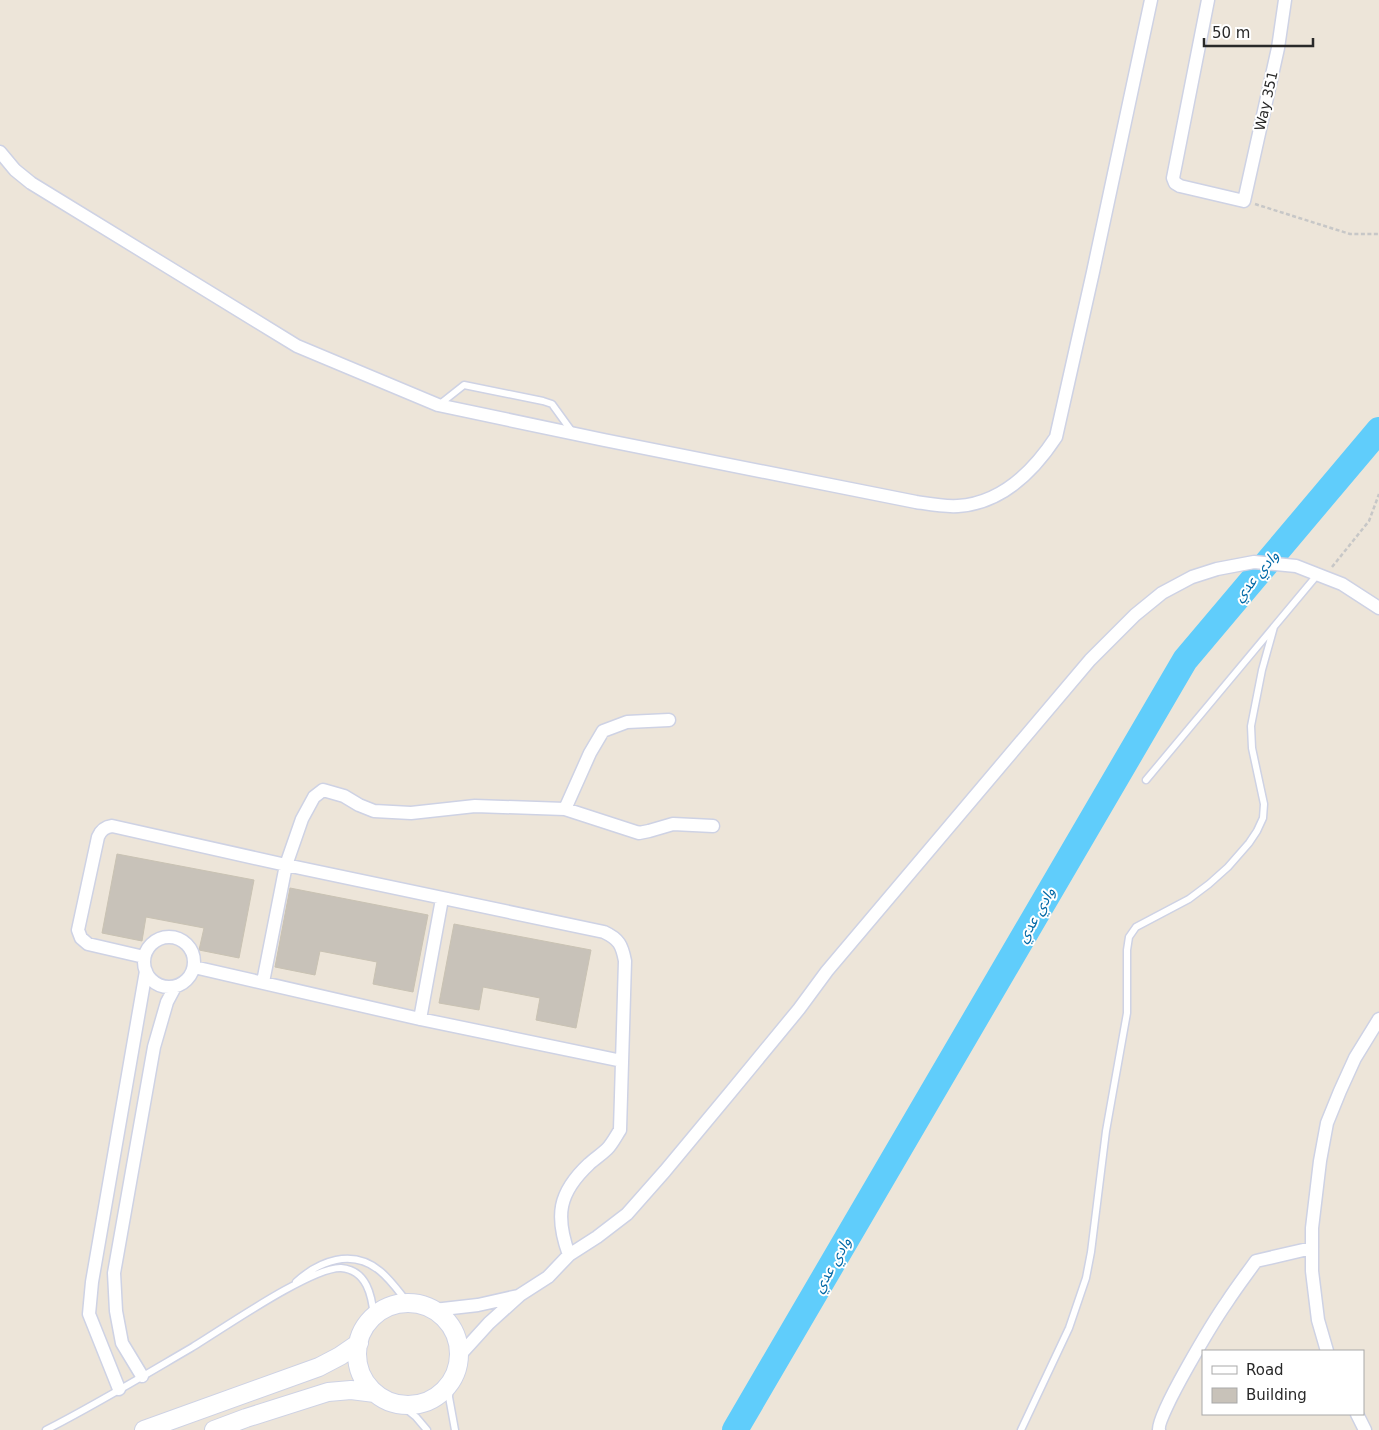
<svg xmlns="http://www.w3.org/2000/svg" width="1379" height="1430" font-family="'DejaVu Sans','Noto Sans Arabic',sans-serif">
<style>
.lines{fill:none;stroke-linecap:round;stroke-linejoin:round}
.river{stroke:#60cdfb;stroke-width:26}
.building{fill:#c8c2b9;stroke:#c9c2b3}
.lane-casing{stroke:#ced2e4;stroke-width:9}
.street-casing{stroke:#ced2e4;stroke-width:15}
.secondary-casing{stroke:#ced2e4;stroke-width:20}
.path{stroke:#c7c7c7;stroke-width:2.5;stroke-dasharray:4 2.5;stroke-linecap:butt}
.lane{stroke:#fff;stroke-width:6}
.street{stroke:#fff;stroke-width:12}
.secondary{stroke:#fff;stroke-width:18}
.labels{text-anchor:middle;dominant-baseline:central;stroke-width:4;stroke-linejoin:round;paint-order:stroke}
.street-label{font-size:14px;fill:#292929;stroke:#fff}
.water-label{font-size:15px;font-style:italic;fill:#0068a6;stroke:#fff}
</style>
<rect width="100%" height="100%" fill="#ede5d9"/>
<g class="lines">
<!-- river -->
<path class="river" d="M735,1430L1185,660L1379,430"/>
</g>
<!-- building -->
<path class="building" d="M117,854L254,880L239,958L199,950L204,928L146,917L142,941L102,933Z
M290,888L428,915L413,992L373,984L377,962L320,951L315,975L275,967Z
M454,924L591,950L576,1028L536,1020L540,998L483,987L479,1010L439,1003Z"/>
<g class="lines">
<!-- lane casing -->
<g class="lane-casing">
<path id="lane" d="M440,404L464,385L543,401L552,404L573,433
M1146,780L1318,574
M296,1282C319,1261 352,1248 380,1271C391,1280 399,1292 408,1303
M450,1382L449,1397L455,1430
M400,1404L416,1417L427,1430
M46,1430C95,1405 143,1376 191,1348C221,1330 311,1267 341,1268C367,1270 372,1296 374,1317
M1021,1430L1069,1328L1086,1278L1091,1252L1106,1131L1127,1013V950L1129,937L1136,927L1189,899L1209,884L1228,867L1249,843L1257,831L1263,818L1264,804L1252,748L1251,726L1262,670L1274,627"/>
</g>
<!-- street casing -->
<g class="street-casing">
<path id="street" d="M1208,0L1173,178L1175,183L1180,186L1244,201L1278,48L1285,0
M0,152L15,170L31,183L297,346L438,405L604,440L916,502C929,504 944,507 958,506C1002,503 1033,472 1056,437L1093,272L1151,0
M565,809L590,753L603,731L627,722L669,720
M144 962a25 25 0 1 1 50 0a25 25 0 1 1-50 0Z
M144,957L88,944L81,938L78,930L98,837C101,830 105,827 112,826L286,865L604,932C619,939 622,945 625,961L620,1130C616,1136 612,1144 607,1149C601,1155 594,1159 589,1164C558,1193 555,1216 569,1255
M194,967L420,1019L622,1061
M263,982L286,865L302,819L314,797L323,790L344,796L359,805L374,811L411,813L475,806L565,809L639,833L649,831L673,824L713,826
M420,1019L442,899
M434,1310L478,1305L518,1296
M1327,1351L1318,1320L1312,1271V1228L1320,1161L1327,1123L1340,1091L1355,1058L1379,1019
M459,1356L489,1323L520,1295L548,1277L569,1255L597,1237L627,1214L665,1171L729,1094L799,1009L827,971L1090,660L1135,615L1162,593L1192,577L1217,569L1254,562L1296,566L1324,577L1342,584L1379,608
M142,1376L122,1343L116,1311L114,1273L154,1047L167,1002L175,987
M119,1389L89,1314L92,1282L146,971
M1357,1414L1365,1430
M1159,1430C1156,1416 1215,1319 1227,1302C1236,1288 1246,1275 1256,1261L1312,1248"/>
</g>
<!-- secondary casing -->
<g class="secondary-casing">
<path id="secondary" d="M357 1354a51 51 0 1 1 102 0a51 51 0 1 1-102 0Z
M144,1430L319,1367L340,1356L359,1343
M214,1430L246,1418L328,1392L351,1390L375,1393"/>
</g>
<!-- path -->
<path class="path" d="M1255,204L1350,234H1379
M1332,567L1369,521L1379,494"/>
<!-- lane -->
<use href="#lane" class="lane"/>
<!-- street -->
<use href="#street" class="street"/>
<!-- secondary -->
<use href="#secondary" class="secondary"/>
</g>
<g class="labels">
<!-- street labels -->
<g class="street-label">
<text transform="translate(1266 101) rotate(-77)">Way 351</text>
</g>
<!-- water labels -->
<g class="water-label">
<text transform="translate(1256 576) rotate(-50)">وادي عدي</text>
<text transform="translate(1036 915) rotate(-60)">وادي عدي</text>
<text transform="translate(832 1265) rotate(-60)">وادي عدي</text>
</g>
</g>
<!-- legend -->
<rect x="1202" y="1350" width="162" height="65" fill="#ffffff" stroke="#a9a9a9"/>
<rect x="1212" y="1366" width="25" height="8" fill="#ffffff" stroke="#a9a9a9"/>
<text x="1246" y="1375" font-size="15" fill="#292929">Road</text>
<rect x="1212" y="1388" width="25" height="15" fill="#c8c2b9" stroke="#a9a9a9"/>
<text x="1246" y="1400" font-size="15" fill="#292929">Building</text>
<!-- scale -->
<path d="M1204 38v8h109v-8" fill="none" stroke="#292929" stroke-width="2.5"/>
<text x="1212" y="38" font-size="15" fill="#292929" stroke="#ffffff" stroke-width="4" paint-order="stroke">50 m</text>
</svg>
